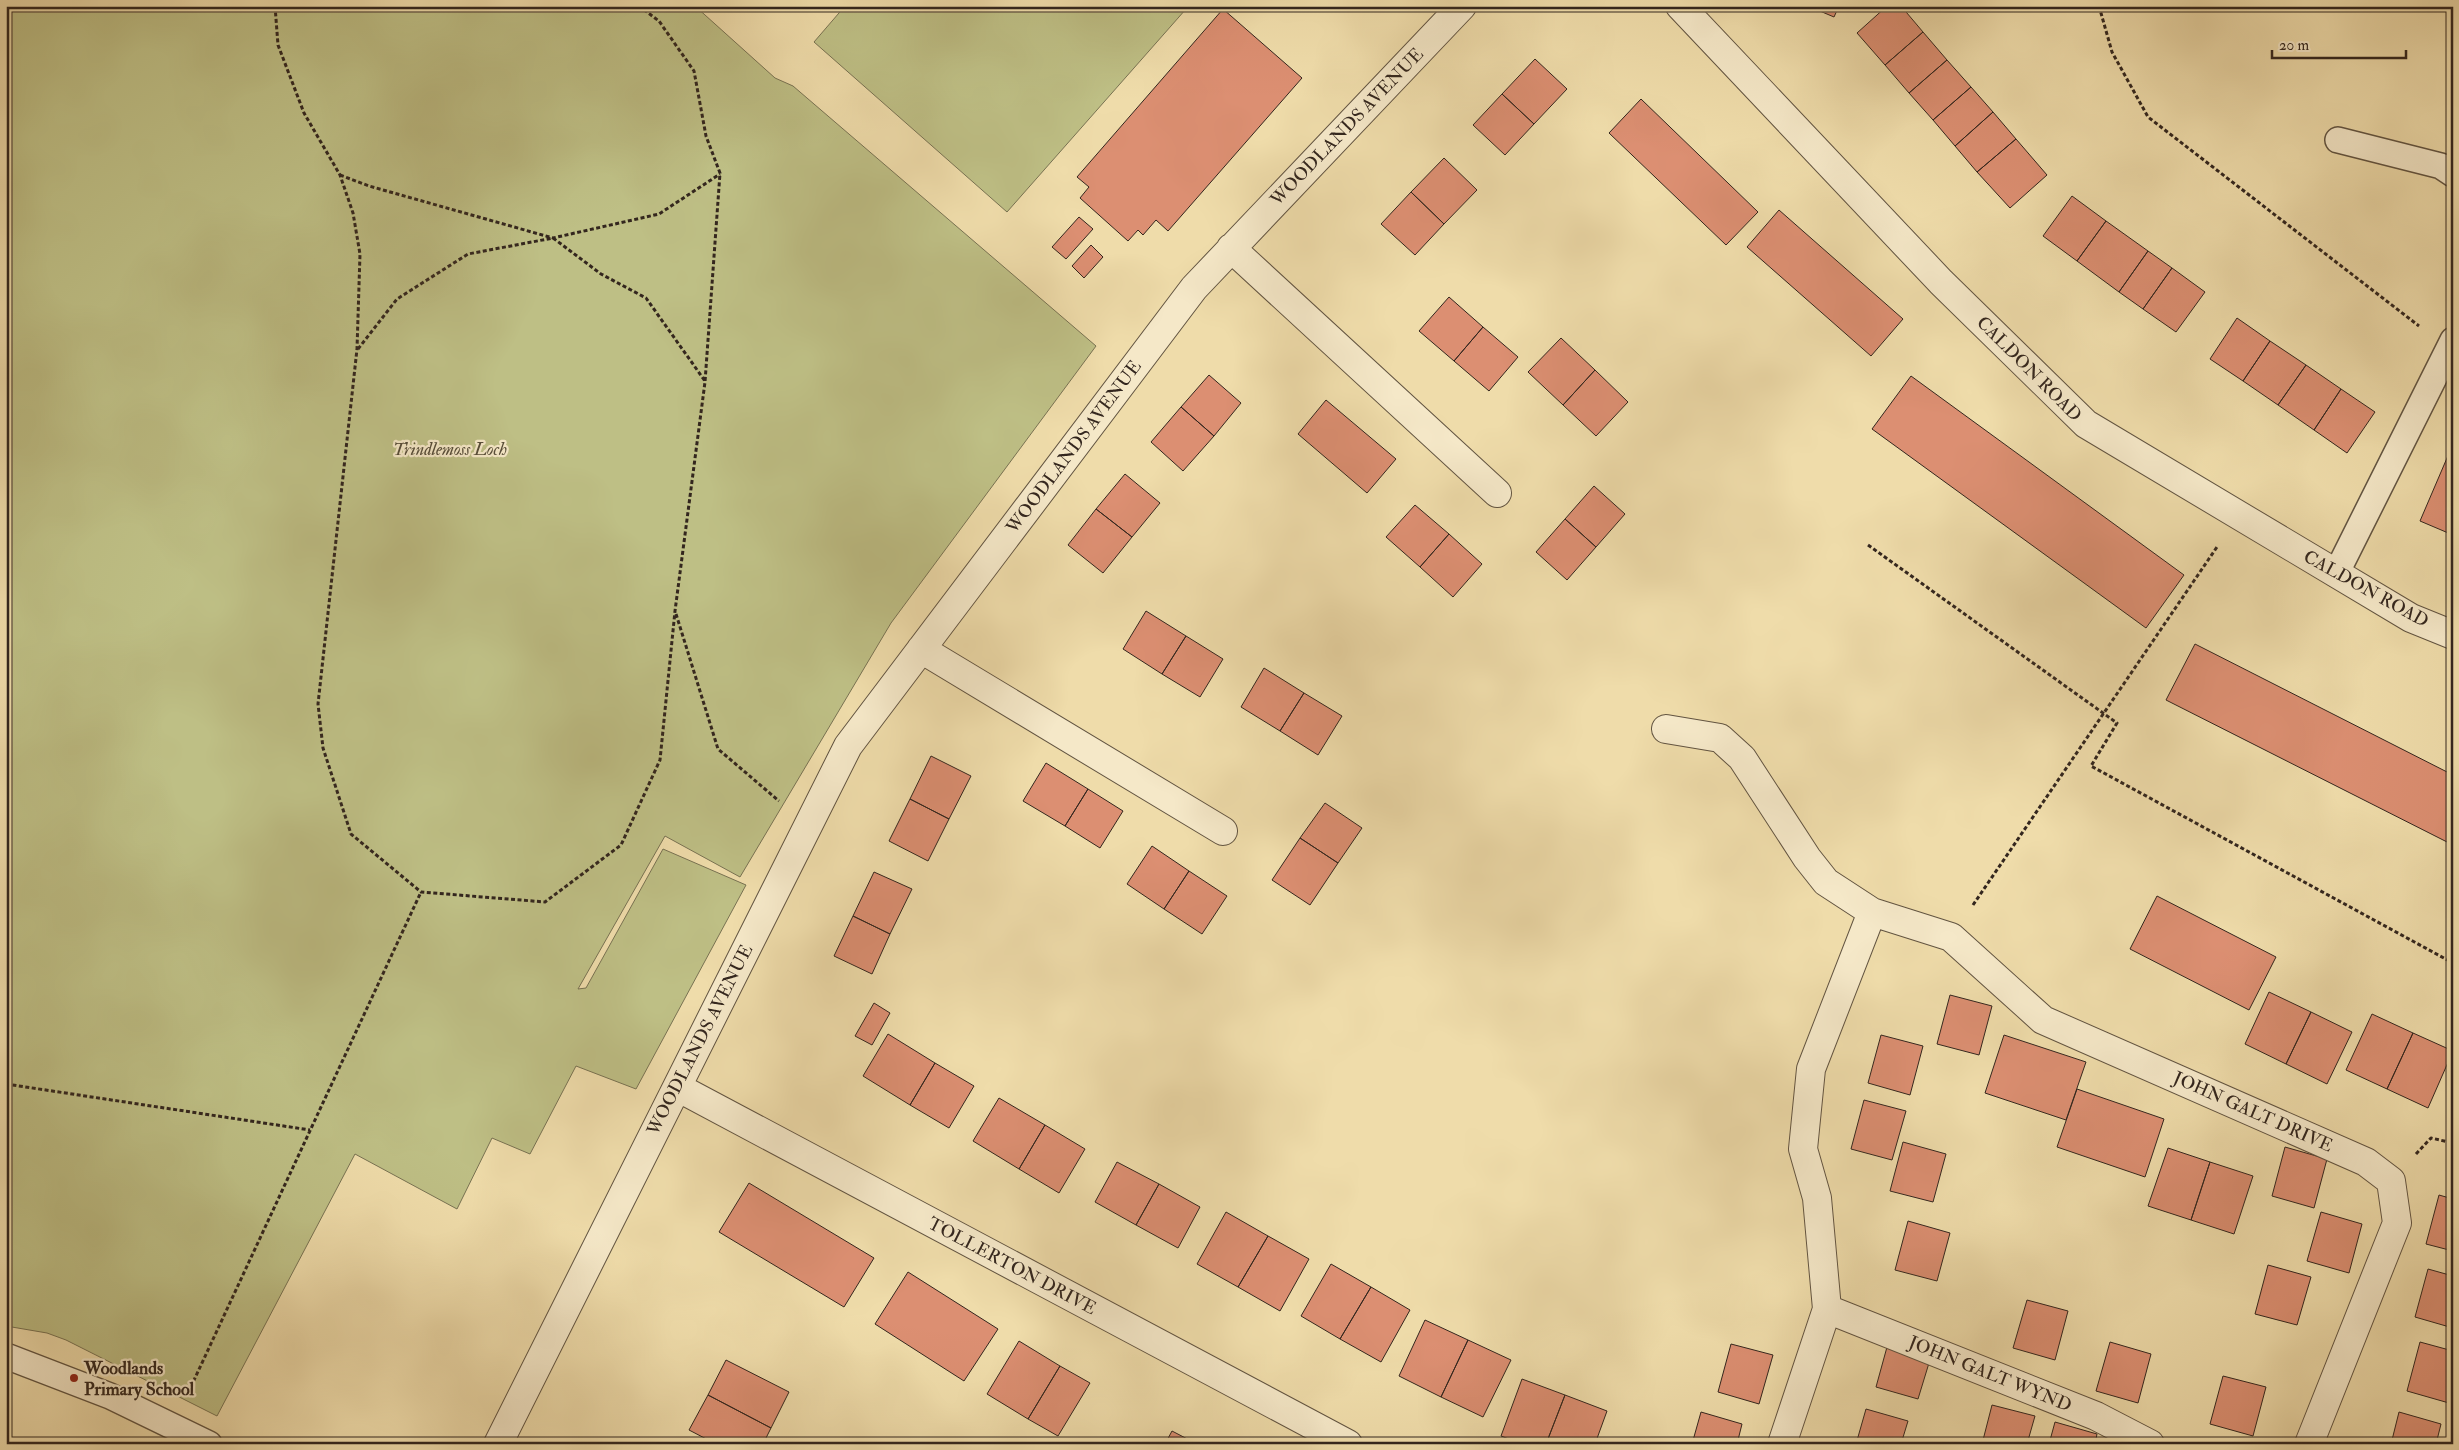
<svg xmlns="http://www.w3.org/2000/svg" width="2459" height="1450" font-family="'IM FELL Double Pica',serif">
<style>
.green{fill:#bebf85;stroke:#787252}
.building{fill:#dc8f72;stroke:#33261e}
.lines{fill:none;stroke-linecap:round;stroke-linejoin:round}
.lane-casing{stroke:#625441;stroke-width:28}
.street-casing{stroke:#625441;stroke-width:30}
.path{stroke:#33261e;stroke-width:3;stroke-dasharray:4 2.5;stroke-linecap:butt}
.lane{stroke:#f5e8c8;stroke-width:25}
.street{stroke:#f5e8c8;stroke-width:28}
.poi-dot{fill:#8f2418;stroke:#f5e8c8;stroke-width:2}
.labels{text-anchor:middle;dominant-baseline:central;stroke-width:4.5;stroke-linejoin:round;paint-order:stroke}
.street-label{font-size:18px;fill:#33261e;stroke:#f5e8c8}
.park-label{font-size:18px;font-style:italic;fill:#564c38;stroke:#f5e8c8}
.poi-label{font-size:18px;font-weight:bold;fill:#33261e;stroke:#f5e8c8;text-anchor:start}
</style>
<rect width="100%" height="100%" fill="#efdcaa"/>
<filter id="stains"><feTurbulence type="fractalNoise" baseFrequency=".004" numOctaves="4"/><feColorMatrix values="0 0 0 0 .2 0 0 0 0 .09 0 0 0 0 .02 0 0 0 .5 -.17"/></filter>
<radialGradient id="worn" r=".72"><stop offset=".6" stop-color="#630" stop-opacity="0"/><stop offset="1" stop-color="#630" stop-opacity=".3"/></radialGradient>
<!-- green -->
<path class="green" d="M6,6H695L775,78L793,86L1096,346L891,623L740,877L665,836L578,989L586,988L663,849L746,885L636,1089L576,1066L530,1154L492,1138L457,1209L355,1154L217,1416L66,1340L47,1333L6,1326Z
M845,6H1182L1186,9L1007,212L814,42Z"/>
<!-- building -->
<path class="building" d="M1808,6H1839L1834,17Z
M1887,6H1901L1923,32L1885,65L1857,33Z
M1223,9L1302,78L1168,231L1156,220L1143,235L1138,230L1128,241L1080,198L1089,187L1077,177Z
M1923,32L1947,60L1909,93L1885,65Z
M1535,59L1567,89L1534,124L1502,94Z
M1947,60L1971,87L1933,120L1909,93Z
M1971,87L1993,112L1955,146L1933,120Z
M1502,94L1534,124L1505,155L1473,125Z
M1641,99L1758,212L1726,245L1609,133Z
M1993,112L2016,139L1977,172L1955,146Z
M2016,139L2047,175L2010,208L1977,172Z
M1444,158L1477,190L1444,224L1411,192Z
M1411,192L1444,224L1415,255L1381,224Z
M2072,196L2106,221L2077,261L2043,236Z
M1779,210L1903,319L1871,356L1747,247Z
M1079,217L1093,229L1066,259L1052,247Z
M2106,221L2148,251L2119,292L2077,261Z
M1091,245L1103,257L1084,278L1072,266Z
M2148,251L2172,268L2143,309L2119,292Z
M2172,268L2205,292L2176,332L2143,309Z
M1449,297L1483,327L1454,361L1419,331Z
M2237,318L2270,341L2243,381L2210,359Z
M1483,327L1518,357L1489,391L1454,361Z
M1561,338L1595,370L1563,405L1528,372Z
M2270,341L2306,365L2278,405L2243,381Z
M2306,365L2341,389L2314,430L2278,405Z
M1595,370L1628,402L1596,436L1563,405Z
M1209,375L1241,403L1214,436L1181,407Z
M1911,376L2184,575L2146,628L1872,429Z
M2341,389L2375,412L2347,453L2314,430Z
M1326,400L1396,459L1367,493L1298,434Z
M1181,407L1214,436L1183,471L1151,442Z
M2453,444V535L2420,521Z
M1125,474L1160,503L1132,537L1096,509Z
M1594,486L1625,514L1596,547L1565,519Z
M1415,505L1449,534L1420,567L1386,537Z
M1096,509L1132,537L1103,573L1068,545Z
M1565,519L1596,547L1567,580L1536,552Z
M1449,534L1482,564L1453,597L1420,567Z
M1146,611L1186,636L1162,674L1123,649Z
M1186,636L1223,659L1200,697L1162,674Z
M2195,644L2453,775V845L2166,700Z
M1264,668L1304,693L1280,731L1241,707Z
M1304,693L1342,716L1318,755L1280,731Z
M931,756L971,776L949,819L910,799Z
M1046,763L1088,789L1065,826L1023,801Z
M1088,789L1123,811L1100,848L1065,826Z
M910,799L949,819L928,861L889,841Z
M1325,803L1362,828L1338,863L1300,838Z
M1300,838L1338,863L1310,905L1272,880Z
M1152,846L1189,871L1164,909L1127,884Z
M1189,871L1227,896L1202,934L1164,909Z
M874,872L912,889L890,934L853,916Z
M2157,896L2276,957L2249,1010L2130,949Z
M853,916L890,934L872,974L834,956Z
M2269,992L2311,1012L2286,1064L2245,1044Z
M1950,995L1992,1006L1979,1055L1937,1044Z
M874,1003L890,1013L872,1045L855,1036Z
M2311,1012L2352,1032L2327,1084L2286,1064Z
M2372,1014L2413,1033L2387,1089L2346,1070Z
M2413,1033L2453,1051L2428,1108L2387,1089Z
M888,1034L935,1063L910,1105L863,1076Z
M1881,1035L1923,1046L1910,1095L1868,1083Z
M2004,1035L2086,1062L2066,1120L1985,1093Z
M935,1063L974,1086L949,1128L910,1105Z
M2077,1089L2164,1119L2145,1177L2057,1147Z
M999,1098L1045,1125L1019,1169L973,1141Z
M1864,1100L1906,1111L1892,1160L1851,1149Z
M1045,1125L1085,1149L1059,1193L1019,1169Z
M1903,1142L1946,1154L1933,1202L1890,1191Z
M2285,1147L2327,1159L2314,1208L2272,1196Z
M2168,1148L2210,1162L2191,1220L2148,1206Z
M1117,1162L1159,1184L1136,1225L1095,1202Z
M2210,1162L2253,1176L2234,1234L2191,1220Z
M749,1183L874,1258L844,1307L719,1232Z
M1159,1184L1200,1207L1178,1248L1136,1225Z
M2439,1195L2453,1199V1251L2426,1244Z
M1226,1212L1268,1236L1238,1287L1197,1264Z
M2321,1212L2362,1224L2349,1273L2307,1261Z
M1908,1221L1950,1233L1937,1281L1895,1270Z
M1268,1236L1309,1259L1280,1311L1238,1287Z
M1331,1264L1371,1287L1340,1339L1301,1316Z
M2268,1265L2311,1277L2297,1325L2255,1314Z
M2428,1269L2453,1276V1328L2415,1317Z
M908,1272L998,1329L964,1381L875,1324Z
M1371,1287L1410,1310L1381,1362L1340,1339Z
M2027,1300L2068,1311L2055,1360L2013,1348Z
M1425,1320L1468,1340L1441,1397L1399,1376Z
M1468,1340L1511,1360L1483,1417L1441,1397Z
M1019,1341L1060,1366L1028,1419L987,1394Z
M2110,1342L2151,1354L2138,1403L2096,1391Z
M2420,1342L2453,1351V1389L2449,1403L2407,1391Z
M1731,1344L1773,1355L1759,1404L1718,1392Z
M1887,1347L1929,1363L1918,1399L1876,1387Z
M726,1360L789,1392L771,1428L708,1395Z
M1060,1366L1090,1383L1058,1436L1028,1419Z
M2223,1376L2266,1387L2253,1436L2210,1424Z
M1522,1379L1565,1395L1546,1444H1522L1501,1436Z
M708,1395L771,1428L763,1444H716L689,1430Z
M1565,1395L1607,1411L1595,1444H1546Z
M1992,1405L2035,1416L2027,1444H1982Z
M1866,1409L1908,1421L1901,1444H1856Z
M1701,1412L1742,1424L1737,1444H1692Z
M2399,1412L2441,1424L2436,1444H2391Z
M2055,1422L2097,1434L2095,1444H2049Z
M1172,1431L1197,1444H1165Z"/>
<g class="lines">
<!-- lane casing -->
<g class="lane-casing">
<path id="lane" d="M2338,140L2441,166L2453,174
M2336,574L2453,340
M6,1356L110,1396L209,1444"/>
</g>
<!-- street casing -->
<g class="street-casing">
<path id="street" d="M1680,6L1941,282L2086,424L2411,618L2453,635
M1231,248L1497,493
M921,649L1223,831
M1666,729L1720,738L1742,758L1807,858L1826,882L1872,912L1811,1069L1803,1149L1817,1198L1827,1309L1782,1444
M1872,912L1951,937L2043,1020L2366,1162L2391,1181L2397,1223L2309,1444
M677,1087L1348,1444
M1827,1309L2096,1416L2150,1444
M498,1444L848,746L1194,288L1462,6"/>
</g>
<!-- path -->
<path class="path" d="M275,6L278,45L304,113L340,175L353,213L360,254L357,349L318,704L323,748L351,834L421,892L545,902L621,845L660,760L675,611L705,382L720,173L706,136L694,71L659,21L639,6
M2099,6L2112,52L2148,117L2419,326
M340,175L369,186L553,238L659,214L720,174
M358,349L397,299L468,254L553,238L601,274L646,298L705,381
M1868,545L2117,723L2091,766L2453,963
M676,614L718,749L779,801
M1973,905L2217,547
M6,1084L310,1130
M2416,1154L2431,1138L2453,1143
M188,1393L421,892"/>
<!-- lane -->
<use href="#lane" class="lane"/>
<!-- street -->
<use href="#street" class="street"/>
</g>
<!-- markers -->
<circle class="poi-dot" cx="74" cy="1378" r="5"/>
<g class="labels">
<!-- street labels -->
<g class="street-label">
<text transform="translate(1347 127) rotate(-46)">WOODLANDS AVENUE</text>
<text transform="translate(2029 369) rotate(45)">CALDON ROAD</text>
<text transform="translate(1074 447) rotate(-53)">WOODLANDS AVENUE</text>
<text transform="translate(2366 589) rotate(29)">CALDON ROAD</text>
<text transform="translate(700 1040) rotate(-63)">WOODLANDS AVENUE</text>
<text transform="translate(2253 1112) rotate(24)">JOHN GALT DRIVE</text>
<text transform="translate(1012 1266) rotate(28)">TOLLERTON DRIVE</text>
<text transform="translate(1990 1374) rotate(22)">JOHN GALT WYND</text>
</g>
<!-- park labels -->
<g class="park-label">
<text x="450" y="449">Trindlemoss Loch</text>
</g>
<!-- poi labels -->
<g class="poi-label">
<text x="84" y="1368">Woodlands<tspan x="84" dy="21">Primary School</tspan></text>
</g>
</g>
<!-- margin -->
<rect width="2459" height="1450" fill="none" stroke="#efdcaa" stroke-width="25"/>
<rect x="8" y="8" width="2444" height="1435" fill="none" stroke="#33261e" stroke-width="2.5"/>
<rect x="12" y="12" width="2434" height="1425" fill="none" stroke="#33261e"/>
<!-- scale -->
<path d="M2272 50v8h134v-8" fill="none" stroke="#33261e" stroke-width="2.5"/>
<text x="2279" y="50" font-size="15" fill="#33261e" stroke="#f5e8c8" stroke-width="4" paint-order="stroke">20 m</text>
<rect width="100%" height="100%" filter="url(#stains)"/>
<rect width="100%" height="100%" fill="url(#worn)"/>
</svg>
